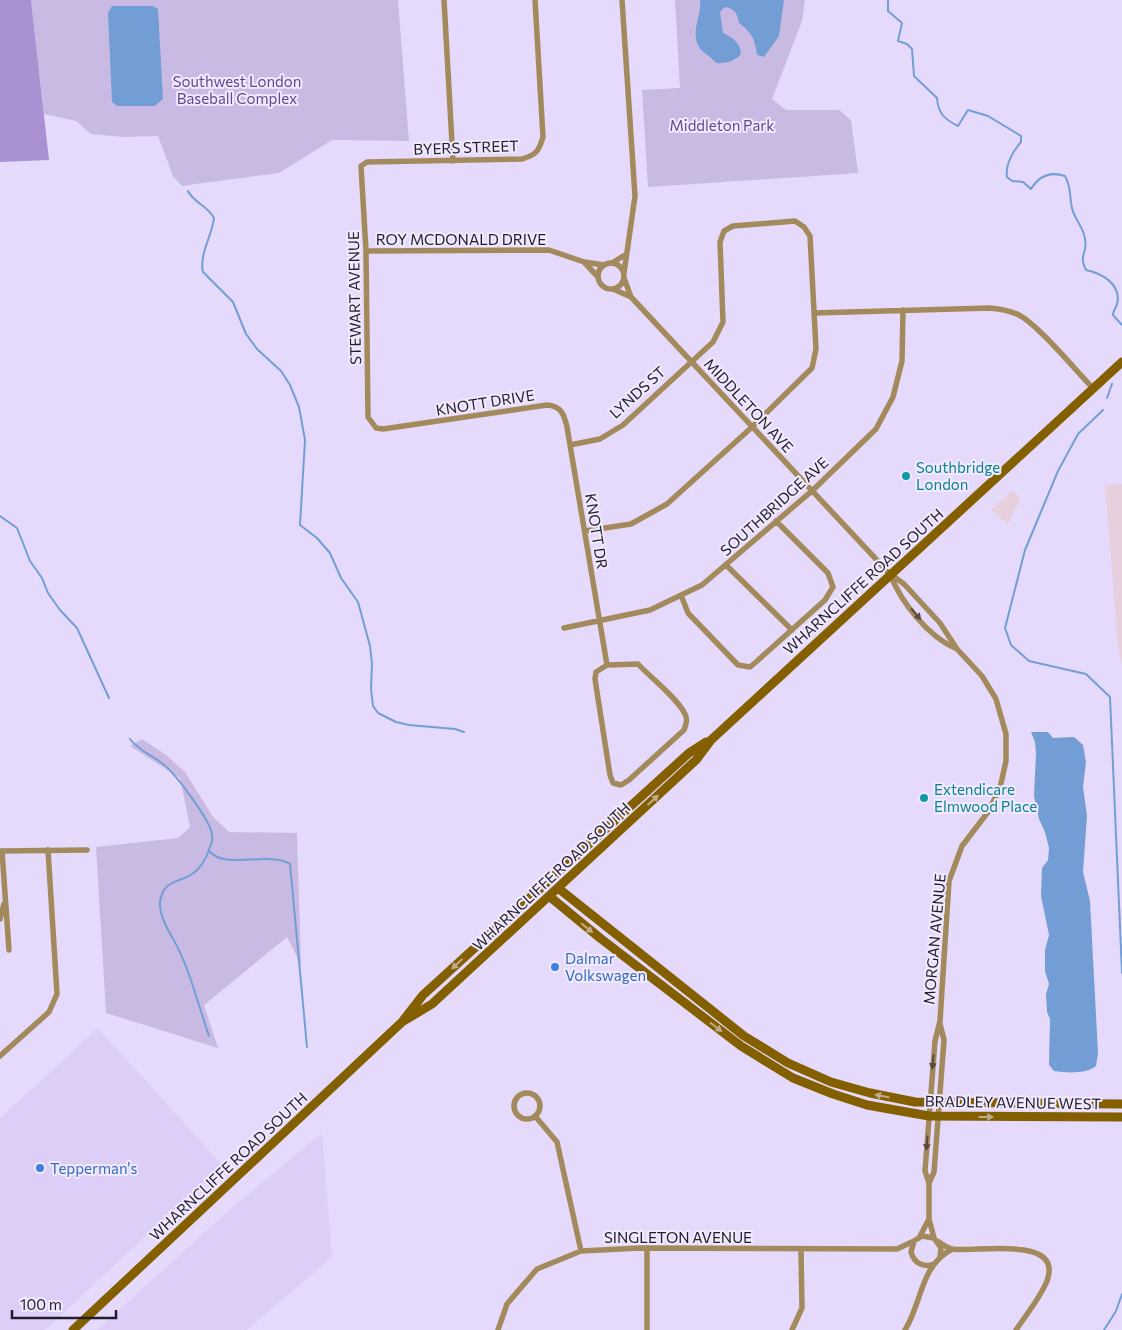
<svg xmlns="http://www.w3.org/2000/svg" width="1122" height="1330" font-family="Commissioner,sans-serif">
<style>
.built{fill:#ddcef7}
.industrial{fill:#e6d0dd}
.green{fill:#c9bae4}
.forest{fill:#aa92d2}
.water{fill:#739ed5}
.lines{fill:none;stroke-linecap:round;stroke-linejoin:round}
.stream{stroke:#739ed5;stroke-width:2}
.street{stroke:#a38a5c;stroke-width:5.5}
.secondary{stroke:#835f00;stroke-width:9}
.oneway{fill:#56493e}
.oneway2{fill:#c0ab8c}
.culture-dot{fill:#0f9aa8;stroke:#f1eaff;stroke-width:2}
.shop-dot{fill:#3f7fe0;stroke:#f1eaff;stroke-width:2}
.labels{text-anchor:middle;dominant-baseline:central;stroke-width:4;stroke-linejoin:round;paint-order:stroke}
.park-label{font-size:15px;fill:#654491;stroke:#f1eaff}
.street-label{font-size:15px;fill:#221d2a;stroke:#f1eaff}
.culture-label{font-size:15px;fill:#0d838f;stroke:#f1eaff;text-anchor:start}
.shop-label{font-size:15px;fill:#366cbe;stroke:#f1eaff;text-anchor:start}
</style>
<rect width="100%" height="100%" fill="#e6dafc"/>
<!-- built -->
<path class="built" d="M98,1028L222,1165L45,1330H0V1118Z
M322,1133L332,1257L247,1330H97L229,1210Z"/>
<!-- industrial -->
<path class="industrial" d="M1122,484V665L1118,646L1105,485Z
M1013,490L1020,499L1008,524L991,510Z"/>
<!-- green -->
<path class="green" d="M31,0H398L409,141L332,140L279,173L182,186L173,176L158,136L123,137L91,134L76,121L44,114Z
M675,0H805L802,21L772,99L786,110H839L851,120L858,173L648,187L642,90L680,88Z
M142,739L166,755L185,772L213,817L229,832L297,833L301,965L287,937L204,1005L218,1048L106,1013L96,847L178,838L190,827L180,778L130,746Z"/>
<!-- forest -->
<path class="forest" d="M0,0H31L49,160L0,162Z"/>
<!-- water -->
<path class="water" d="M700,0H784L779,36L764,57L757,55C755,39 752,33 739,23C737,13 735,9 725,7L720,12L723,33C733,38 740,42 741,54C735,61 725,64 716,63C710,55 702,53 699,47C690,31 702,16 700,0Z
M112,6H153L158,9L163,99L155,106H117L112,102L108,13Z
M1031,732H1048L1053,738L1074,737L1083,745L1086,762L1083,787L1087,816L1083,872L1090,901L1098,1053L1096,1066C1087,1074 1066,1073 1054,1071L1049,1065L1050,1019L1047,1012L1046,994L1049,984L1045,971V950L1049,935L1041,896L1042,868L1048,860L1049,848L1045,832L1039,819L1034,796L1036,753L1035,742Z"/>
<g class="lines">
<!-- stream -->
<path class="stream" d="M888,0V11L902,23L898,41L907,44L912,49L914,76L937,98C938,113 944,119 958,126L968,110L988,116L1021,136V142C1013,151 1005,165 1007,177L1012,181L1023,182L1031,189C1039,176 1050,171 1065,176C1073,190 1068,201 1074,214C1078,223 1084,230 1085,239C1088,253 1078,255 1086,270C1101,273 1122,284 1117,304C1116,309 1113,310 1113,315L1122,325
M188,191C194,203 208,206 214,218C212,236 199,254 203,272L233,302L246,334L257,349L281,371L290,385L299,407L305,440L300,525L317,538L330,553L341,578L358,602L370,646L372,664L371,689L373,706L378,713L396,722L409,725L455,729L464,732
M1107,398L1112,384
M1103,410L1078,434L1058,471L1025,550L1005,628L1011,645L1029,661L1086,674L1110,697L1122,973
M0,516L17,528L30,561L42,578L48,593L60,610L77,628L109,698
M130,739C139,751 152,755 163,764C175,773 211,821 212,835C213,839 211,845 209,849C207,858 200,869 192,874C180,883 163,879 160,902C159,914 166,927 172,937C190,968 197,1002 209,1036
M209,851C225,870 268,851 290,864L307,1047
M1104,1330L1116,1311L1122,1294"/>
<!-- street -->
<path class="street" d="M444,0L453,161
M535,0L543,137C539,151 536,155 522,159L367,162L361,166L366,251L368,417L376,428L383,429L547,405C561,406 564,414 567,427L607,665L596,672L595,679L610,775L613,783L621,785L629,780L684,730C686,724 688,720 685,714C677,698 651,678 638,664L607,665
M622,0L635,196L624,273
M366,251L549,250L584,262L604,265
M584,262L598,277
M598 276a13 13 0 1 1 26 0a13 13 0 1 1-26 0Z
M612,263L625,255
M624,278L631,297
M613,289L631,297L889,573L904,584L940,623L957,649L982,676L996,699L1006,734V761L1000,788L988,812L962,846L949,881L940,1021L935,1041L925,1171L929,1183V1219L934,1238
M814,313L990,308C1000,309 1008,310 1017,314C1038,324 1075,370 1093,388
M570,445L600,439L623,425L713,342L723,322L720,242L724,231L733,226L795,221L804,227L810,236L816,349L812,368L751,428L667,504L631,524L585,531
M726,565L792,630
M890,574C901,602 928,637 957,649
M681,595L688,613L738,665L750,667L756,662L825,600L833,587L828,573L776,521
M564,628L650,610L702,585L813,490L876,429L893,397L902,361L903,310
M0,851L87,850
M2,851L9,950
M0,919L4,904
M0,1056L49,1012L57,994L48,850
M514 1106a13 13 0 1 1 26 0a13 13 0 1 1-26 0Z
M535,1116L557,1142L581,1251
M929,1183L934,1172L944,1040L940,1024
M919,1238L929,1219
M939,1242C943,1245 947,1248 952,1249C975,1253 1064,1234 1047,1281C1040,1298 1026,1315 1016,1330
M934,1264C923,1268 914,1263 911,1252L914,1241L922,1236L934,1238L941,1248L940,1257
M498,1330L507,1304L537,1269L581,1251L640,1248L897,1249L914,1241
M647,1330V1248
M792,1330L802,1308L801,1250
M905,1330C922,1303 920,1266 952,1249"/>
<!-- secondary -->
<path class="secondary" d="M558,888L744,1036L788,1063L831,1082L870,1093L915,1102L1122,1104
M549,896L600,938L741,1046L793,1078L833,1094L867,1105L929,1116L1122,1117
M402,1022L432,1004L696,760L711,740L1122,362
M73,1330L402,1022L423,995L689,753L706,742"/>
</g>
<!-- one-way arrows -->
<defs><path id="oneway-solid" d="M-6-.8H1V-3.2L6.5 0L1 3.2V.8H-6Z" transform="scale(1.25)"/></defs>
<g class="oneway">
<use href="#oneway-solid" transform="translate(916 614) rotate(49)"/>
<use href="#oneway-solid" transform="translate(933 1062) rotate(95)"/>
<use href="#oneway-solid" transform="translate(927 1143) rotate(94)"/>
</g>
<g class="oneway2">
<use href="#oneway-solid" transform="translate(653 800) rotate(-43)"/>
<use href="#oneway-solid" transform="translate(587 928) rotate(39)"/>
<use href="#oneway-solid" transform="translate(457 964) rotate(137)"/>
<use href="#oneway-solid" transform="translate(716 1027) rotate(37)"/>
<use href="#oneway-solid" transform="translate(882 1096) rotate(-169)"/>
<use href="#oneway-solid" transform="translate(986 1117)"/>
</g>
<!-- markers -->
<g class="culture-dot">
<circle cx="906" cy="476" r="5"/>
<circle cx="924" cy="798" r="5"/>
</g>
<g class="shop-dot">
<circle cx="555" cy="967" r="5"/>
<circle cx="40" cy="1168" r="5"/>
</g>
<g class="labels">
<!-- park labels -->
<g class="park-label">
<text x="237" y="81">Southwest London<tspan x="237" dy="17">Baseball Complex</tspan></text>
<text x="722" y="125">Middleton Park</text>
</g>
<!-- street labels -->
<g class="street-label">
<text transform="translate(466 147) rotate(-2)">BYERS STREET</text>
<text x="461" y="239">ROY MCDONALD DRIVE</text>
<text transform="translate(354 298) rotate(-91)">STEWART AVENUE</text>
<text transform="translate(637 392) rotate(-42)">LYNDS ST</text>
<text transform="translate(485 402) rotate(-9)">KNOTT DRIVE</text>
<text transform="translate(749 405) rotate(47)">MIDDLETON AVE</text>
<text transform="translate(774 506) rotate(-42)">SOUTHBRIDGE AVE</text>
<text transform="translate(597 531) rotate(81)">KNOTT DR</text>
<text transform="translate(863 581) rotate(-42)">WHARNCLIFFE ROAD SOUTH</text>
<text transform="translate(551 876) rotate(-43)">WHARNCLIFFE ROAD SOUTH</text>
<text transform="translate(934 939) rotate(-85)">MORGAN AVENUE</text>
<text transform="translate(1013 1102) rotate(1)">BRADLEY AVENUE WEST</text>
<text transform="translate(228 1166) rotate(-43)">WHARNCLIFFE ROAD SOUTH</text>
<text x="678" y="1237">SINGLETON AVENUE</text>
</g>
<!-- culture labels -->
<g class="culture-label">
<text x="916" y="467">Southbridge<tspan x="916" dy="17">London</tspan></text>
<text x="934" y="789">Extendicare<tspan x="934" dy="17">Elmwood Place</tspan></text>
</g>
<!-- shop labels -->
<g class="shop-label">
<text x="565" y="958">Dalmar<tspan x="565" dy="17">Volkswagen</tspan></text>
<text x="50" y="1168">Tepperman's</text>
</g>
</g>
<!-- scale -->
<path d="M12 1310v8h104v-8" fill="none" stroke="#221d2a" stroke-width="2.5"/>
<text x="20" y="1310" font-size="15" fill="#221d2a" stroke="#f1eaff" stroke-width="4" paint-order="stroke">100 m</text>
</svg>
